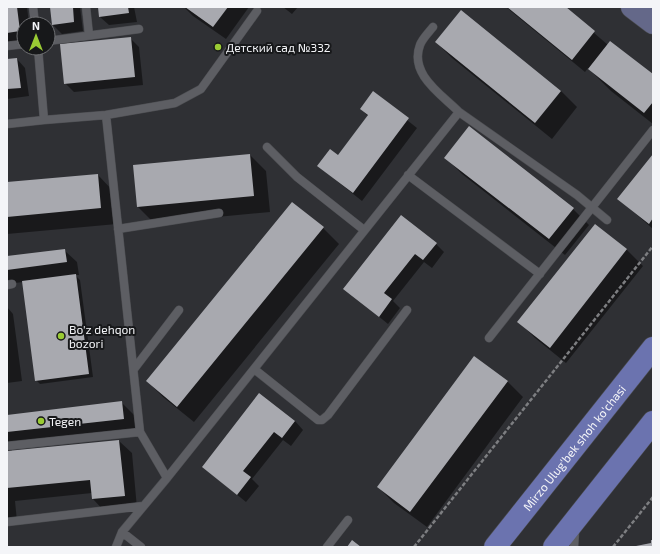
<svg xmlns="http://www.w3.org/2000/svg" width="660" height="554" font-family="'Exo 2',sans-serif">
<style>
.shadow{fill:#0007}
.building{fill:#a8a9af}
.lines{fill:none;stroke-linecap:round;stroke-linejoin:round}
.lane-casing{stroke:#4c4d51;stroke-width:9}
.secondary-casing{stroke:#4c4d51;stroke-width:23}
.primary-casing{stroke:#4c4d51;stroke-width:23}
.path{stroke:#7d7e81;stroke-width:2.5;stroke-dasharray:4 2;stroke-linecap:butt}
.lane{stroke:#5d5e63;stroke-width:8}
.secondary{stroke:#646889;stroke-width:22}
.primary{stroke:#6b73af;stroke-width:22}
.poi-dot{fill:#9acb34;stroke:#17181a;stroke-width:1.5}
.labels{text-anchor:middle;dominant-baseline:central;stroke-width:4;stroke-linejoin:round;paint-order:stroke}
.poi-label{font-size:12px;fill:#f4f5f8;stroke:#17181a;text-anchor:start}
.street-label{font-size:12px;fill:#f4f5f8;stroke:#17181a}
</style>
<rect width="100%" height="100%" fill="#2f3034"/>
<!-- shadow -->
<path class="shadow" d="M7,7H27L29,24H24V44L7,42Z
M51,7H80L83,31L62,34L53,25Z
M99,7H134L137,22L109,25L100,17Z
M184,7H249L226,39L193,16Z
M283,7H298L292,14Z
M506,7H564L608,45L653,76V124L611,91L588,68L585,72Z
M130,38L139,47L143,85L74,92L65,83Z
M436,42L561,91L577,107L552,139L452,58Z
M17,59L25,68L29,96L7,99V60Z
M373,93L417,128L362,201L318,166L339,156L368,116L361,109Z
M250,155L266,171L270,212L154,223L138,207Z
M653,156V229L619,199Z
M446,158L573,209L589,225L565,255L462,174Z
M98,175L114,192L117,224L7,234V183Z
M595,225L627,250L643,266L566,363L535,338L519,322Z
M323,228L339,244L194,422L163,397L147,381Z
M436,244L444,252L432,268L424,262L393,301L400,308L388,324L345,289Z
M64,250L77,262L79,275H75L80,280L93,377L40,384L36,380L23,282L7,284V257Z
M7,307L13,314L22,381L7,383Z
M507,381L523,397L427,527L394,503L378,487Z
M121,402L138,419L140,434L12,449V451L119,441L132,453L137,508L105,512L93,499L92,493L15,501L17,521L7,522V416Z
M295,421L303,430L291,446L283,440L252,479L259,486L246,502L203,467Z"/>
<!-- building -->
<path class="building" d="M7,7H17L20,31L7,33Z
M50,7H73L74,22L52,25Z
M98,7H128L129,13L99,17Z
M185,7H228L213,27Z
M507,7H566L595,31L572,60Z
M461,10L561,91L535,123L435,42Z
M131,37L135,77L64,84L60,44Z
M610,41L653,74V102L644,113L588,69Z
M17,58L21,88L7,89V59Z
M373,91L409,118L353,193L317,166L330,149L338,155L368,115L360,109Z
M469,126L574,208L549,239L444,158Z
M250,154L254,196L137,207L133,165Z
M653,154V218L649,224L617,199Z
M98,174L101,208L7,217V182Z
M292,202L324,227L177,407L146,381Z
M401,215L437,243L423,260L415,254L384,293L392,299L379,317L343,289Z
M595,224L627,249L550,348L517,322Z
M65,249L67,262L7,270V256Z
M76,274L89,374L35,381L22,281Z
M474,356L508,381L410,512L377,487Z
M259,393L295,421L282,438L274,432L243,471L251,477L237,495L202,467Z
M122,401L124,419L7,432V415Z
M119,440L125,496L92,499L90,480L7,488V451Z
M352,540L361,547H347Z
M651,540H653V547H636V546L651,543Z"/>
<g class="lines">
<!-- lane casing -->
<g class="lane-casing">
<path id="lane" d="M33,7L35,24
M86,7L89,35
M48,41L139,29
M7,46L24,44
M38,48L44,120L106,115L140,432L167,478L122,532L116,547
M459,112L577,195L607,220
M106,115L175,103L201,89L257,11
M7,124L44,120
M267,147L297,177L364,230
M408,175L540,274
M118,229L219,213
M7,285L12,284
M489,338L653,130
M134,369L179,310
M254,369L318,420H322L328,415L407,310
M7,446L140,432
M167,478L459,112C441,94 409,74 420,45C422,39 429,32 433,27
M7,522L143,506
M122,532L141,547
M327,547L348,520
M574,547L575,530"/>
</g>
<!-- secondary casing -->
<g class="secondary-casing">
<path id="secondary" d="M632,7L653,23"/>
</g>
<!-- primary casing -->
<g class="primary-casing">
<g id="primary">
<path id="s1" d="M495,547L653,348"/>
<path d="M554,547L653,422"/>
</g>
</g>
<!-- path -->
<path class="path" d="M414,547L653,246
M613,547L653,497"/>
<!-- lane -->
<use href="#lane" class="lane"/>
<!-- secondary -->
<use href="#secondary" class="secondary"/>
<!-- primary -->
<use href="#primary" class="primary"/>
</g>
<!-- markers -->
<g class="poi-dot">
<circle cx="218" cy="47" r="4"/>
<circle cx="61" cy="336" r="4"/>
<circle cx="41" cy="421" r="4"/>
</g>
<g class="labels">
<!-- poi labels -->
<g class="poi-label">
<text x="226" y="47">Детский сад №332</text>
<text x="69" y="329">Bo'z dehqon<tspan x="69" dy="14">bozori</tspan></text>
<text x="49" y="421">Tegen</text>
</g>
<!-- street labels -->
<g class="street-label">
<text stroke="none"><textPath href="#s1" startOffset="127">Mirzo Ulug'bek shoh ko'chasi</textPath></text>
</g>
</g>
<!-- border -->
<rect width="660" height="554" fill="none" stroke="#f4f5f8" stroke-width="16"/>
<!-- north arrow -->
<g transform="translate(36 36)"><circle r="19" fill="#17181a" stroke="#6f7073"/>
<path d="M0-3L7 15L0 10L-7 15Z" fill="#9acb34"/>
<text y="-6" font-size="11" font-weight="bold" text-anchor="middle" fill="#f4f5f8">N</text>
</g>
</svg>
